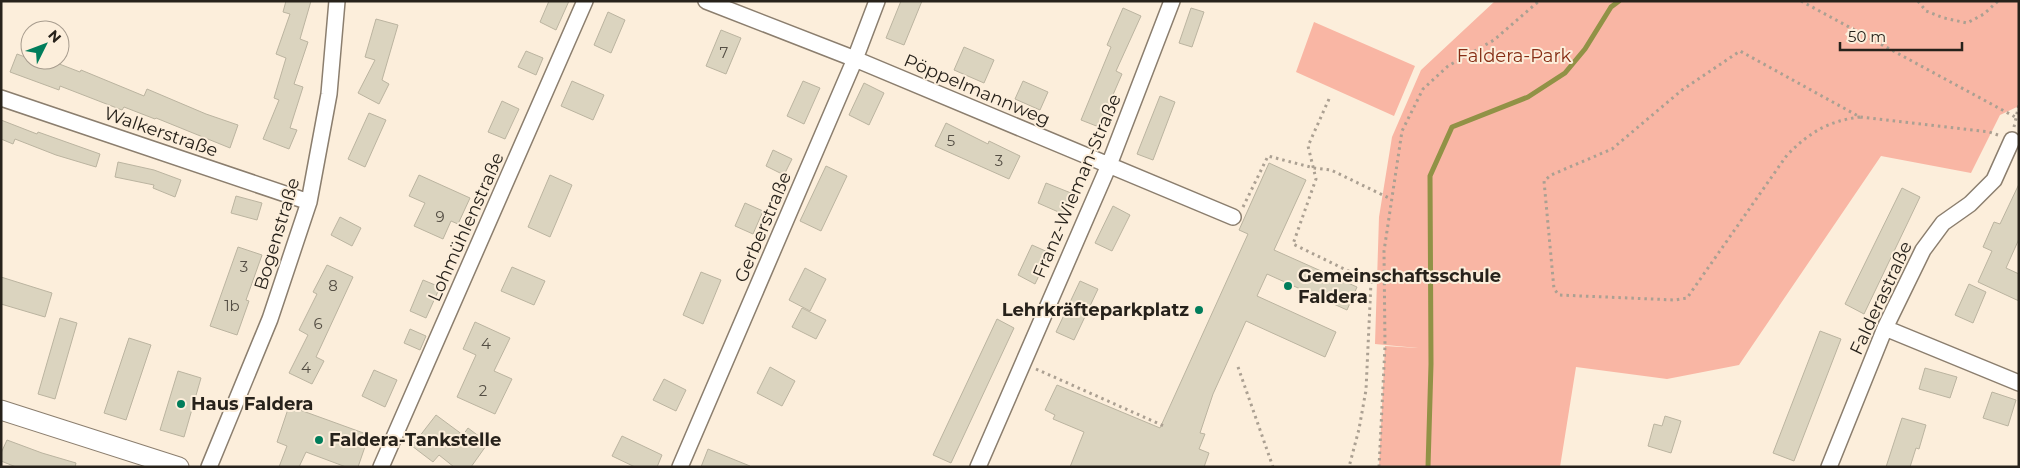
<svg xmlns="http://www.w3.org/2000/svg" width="2020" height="468" font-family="Montserrat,sans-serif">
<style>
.green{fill:#f9b6a4}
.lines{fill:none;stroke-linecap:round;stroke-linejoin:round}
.stream{stroke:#919246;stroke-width:5}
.building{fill:#dbd4bf;stroke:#bbb4a0}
.minor-casing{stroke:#8b7e6e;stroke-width:18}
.tertiary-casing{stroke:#8b7e6e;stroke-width:21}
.path{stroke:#aba092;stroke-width:3;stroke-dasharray:2.5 4;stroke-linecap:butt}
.minor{stroke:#fff;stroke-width:15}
.tertiary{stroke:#fff;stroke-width:19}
.poi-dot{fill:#007d5b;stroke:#fceedb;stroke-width:2}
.labels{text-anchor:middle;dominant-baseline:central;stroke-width:4;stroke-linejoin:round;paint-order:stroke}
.number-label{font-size:15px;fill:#544e44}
.park-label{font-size:18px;fill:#862e15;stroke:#fceedb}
.street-label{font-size:18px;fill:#27221b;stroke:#fceedb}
.poi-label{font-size:18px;font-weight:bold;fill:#27221b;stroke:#fceedb;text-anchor:start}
</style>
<rect width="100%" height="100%" fill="#fceedb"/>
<!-- green -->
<path class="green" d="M1495,1H2019V106L2000,115L1971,173L1881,156L1739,365L1667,379L1576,367L1560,467H1379L1385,346L1418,348L1375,344L1379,217L1392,137L1421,70Z
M1314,22L1415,66L1394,116L1296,72Z"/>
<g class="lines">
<!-- stream -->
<path class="stream" d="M1428,467L1431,364L1430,176L1452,127L1528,97L1565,73L1585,49L1611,7L1619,1"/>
</g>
<!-- building -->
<path class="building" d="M286,1H311L300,39L308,42L294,84L303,87L290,128L297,130L289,149L263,139L279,100L274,98L286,58L276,54L290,14L283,12Z
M549,1H569L556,30L540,22Z
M901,1H922L904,45L886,38Z
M1123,8L1141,16L1116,71L1122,74L1099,127L1081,120L1111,47L1107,45Z
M1191,8L1204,12L1192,47L1179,43Z
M608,12L625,20L611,53L594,45Z
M376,19L398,25L382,80L389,84L379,104L358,93L375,60L365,57Z
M721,30L741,38L726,74L706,66Z
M964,47L994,60L984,83L954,70Z
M526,51L543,58L536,75L518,67Z
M17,54L47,65L49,60L80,72L81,70L144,96L147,89L206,114L238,125L230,148L156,118L155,119L124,107L122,110L60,86L59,90L10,72Z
M572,81L604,95L593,120L561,106Z
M803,81L820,88L804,124L787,116Z
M1023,81L1048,92L1040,110L1015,99Z
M864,83L884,93L869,125L849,115Z
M1160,96L1175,102L1153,160L1137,154Z
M502,101L519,109L505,139L488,132Z
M369,113L386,120L365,167L348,159Z
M1,120L37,134L38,132L100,154L96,167L56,155L15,139L13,144L1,139Z
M946,123L988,144L989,141L1020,156L1009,179L935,146Z
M773,150L792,159L784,175L766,166Z
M118,162L154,170L181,180L175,197L153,188L154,185L115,177Z
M1269,163L1306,180L1274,250L1357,287L1347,310L1267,274L1257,296L1336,332L1325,357L1246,321L1213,394L1200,433L1205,434L1199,449L1209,453L1204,467H1070L1084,432L1053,419L1055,415L1045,410L1057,385L1160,428L1248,234L1239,230Z
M826,166L847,176L821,231L800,221Z
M419,175L470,198L458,224L451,221L443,239L414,226L425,203L409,196Z
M550,175L572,185L550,237L528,227Z
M1046,183L1071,193L1063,214L1038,203Z
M2019,184V239L2006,268L2019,274V301L1978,282L1992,251L1983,247L1994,222L2000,224Z
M1902,188L1920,197L1864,314L1845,304Z
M236,196L262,203L257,220L231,213Z
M745,203L763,211L753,234L735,226Z
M1113,206L1130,215L1112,251L1095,243Z
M340,217L361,228L352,246L331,235Z
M1032,245L1050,253L1035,284L1018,275Z
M238,247L262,255L246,300L249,301L237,335L210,326Z
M327,265L353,277L316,357L324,361L312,384L289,373L308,335L299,330L317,294L313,292Z
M512,267L545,281L534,305L501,291Z
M805,268L826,279L810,311L789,300Z
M701,272L721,280L703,324L683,315Z
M1,277L52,293L45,317L1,304Z
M423,280L440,287L426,318L410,311Z
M1080,281L1098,289L1074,340L1056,332Z
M1969,284L1986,292L1973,323L1955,315Z
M802,308L826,320L816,339L792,327Z
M60,318L77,323L55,399L38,394Z
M997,319L1014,328L951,463L933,455Z
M475,322L510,338L494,371L512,379L495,414L457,397L476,355L463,349Z
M410,329L426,336L420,350L404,343Z
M1820,331L1841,339L1794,461L1773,453Z
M129,338L151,345L126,420L104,413Z
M770,367L795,381L782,406L757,393Z
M1925,368L1957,377L1950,398L1919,389Z
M374,370L397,380L385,407L362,396Z
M178,371L201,378L184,437L160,430Z
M664,379L686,390L676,411L653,400Z
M1992,392L2016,400L2008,426L1983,418Z
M289,406L369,435L358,467H346L306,452L299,467H279L287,446L277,442Z
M436,415L463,435L468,428L488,443L471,467H454L439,455L433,462L412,446Z
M1665,416L1681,421L1671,453L1648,446L1654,424L1662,426Z
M1902,418L1926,425L1919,449L1916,448L1910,467H1886Z
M622,436L662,455L657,467H635L612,456Z
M7,440L42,453L76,463L75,467H16L1,461V453Z
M708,449L750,466V467H701Z"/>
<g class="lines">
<!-- minor casing -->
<g class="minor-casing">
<path id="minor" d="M706,1L855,59L1233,217
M1,98L309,202
M1885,328L2019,383
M209,467L270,319L309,202L329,94L337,1
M381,467L585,1
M680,467L855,59L877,1
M978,467L1109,165L1172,1
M1829,467L1885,328L1923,250L1943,223L1970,204L1994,180L2012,140"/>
</g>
<!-- tertiary casing -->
<g class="tertiary-casing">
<path id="tertiary" d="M1,410L179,467"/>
</g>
<!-- path -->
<path class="path" d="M1801,1L2019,119
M1918,1L1926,11L1944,18L1967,23L1984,14L1998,1
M1329,99L1308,146L1316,179L1293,244L1371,282L1366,390L1359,429L1349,467
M1860,117C1828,121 1810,132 1787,155L1687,298L1675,300L1559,295L1554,289L1544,181L1551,175L1612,149L1682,90L1740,51L1860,117L1989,132L1998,135
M2014,127L2019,104
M1243,207L1268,156L1314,168L1331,170L1391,199
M1238,367L1273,467
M1036,369L1164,426
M1379,467L1385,346L1384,251L1402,131L1423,89L1448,66L1494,40L1539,1"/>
<!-- minor -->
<use href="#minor" class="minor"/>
<!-- tertiary -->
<use href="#tertiary" class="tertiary"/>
</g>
<!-- markers -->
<g class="poi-dot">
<circle cx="1288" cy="286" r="5"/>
<circle cx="1199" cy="310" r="5"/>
<circle cx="181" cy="404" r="5"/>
<circle cx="319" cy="440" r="5"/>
</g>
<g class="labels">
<!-- number labels -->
<g class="number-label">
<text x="724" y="52">7</text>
<text x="951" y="140">5</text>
<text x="999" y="160">3</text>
<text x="440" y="216">9</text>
<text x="244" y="266">3</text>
<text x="333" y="285">8</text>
<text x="232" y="305">1b</text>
<text x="318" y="323">6</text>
<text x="486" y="343">4</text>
<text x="306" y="367">4</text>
<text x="483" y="390">2</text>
</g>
<!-- park labels -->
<g class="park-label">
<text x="1514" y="56">Faldera-Park</text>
</g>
<!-- street labels -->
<g class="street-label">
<text transform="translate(977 90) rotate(23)">Pöppelmannweg</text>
<text transform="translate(161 132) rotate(19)">Walkerstraße</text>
<text transform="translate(1077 186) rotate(-67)">Franz-Wieman-Straße</text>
<text transform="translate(466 227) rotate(-66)">Lohmühlenstraße</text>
<text transform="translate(763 227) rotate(-67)">Gerberstraße</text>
<text transform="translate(277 234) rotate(-73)">Bogenstraße</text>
<text transform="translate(1881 298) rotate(-65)">Falderastraße</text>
</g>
<!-- poi labels -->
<g class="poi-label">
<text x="1298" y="276">Gemeinschaftsschule<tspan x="1298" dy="21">Faldera</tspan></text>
<text x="1189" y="310" text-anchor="end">Lehrkräfteparkplatz</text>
<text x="191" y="404">Haus Faldera</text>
<text x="329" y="440">Faldera-Tankstelle</text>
</g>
</g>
<!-- border -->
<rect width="2020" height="468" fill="none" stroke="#27221b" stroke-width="5"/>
<!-- north arrow -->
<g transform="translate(45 45) rotate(48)"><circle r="24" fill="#fceedb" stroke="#a79c8e"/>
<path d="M0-4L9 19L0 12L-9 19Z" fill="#007d5b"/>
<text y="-8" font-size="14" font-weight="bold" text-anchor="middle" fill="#27221b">N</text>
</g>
<!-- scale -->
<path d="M1840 42v8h122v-8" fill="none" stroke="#27221b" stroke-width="2.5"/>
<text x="1848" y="42" font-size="15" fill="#27221b" stroke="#fceedb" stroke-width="4" paint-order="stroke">50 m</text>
</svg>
